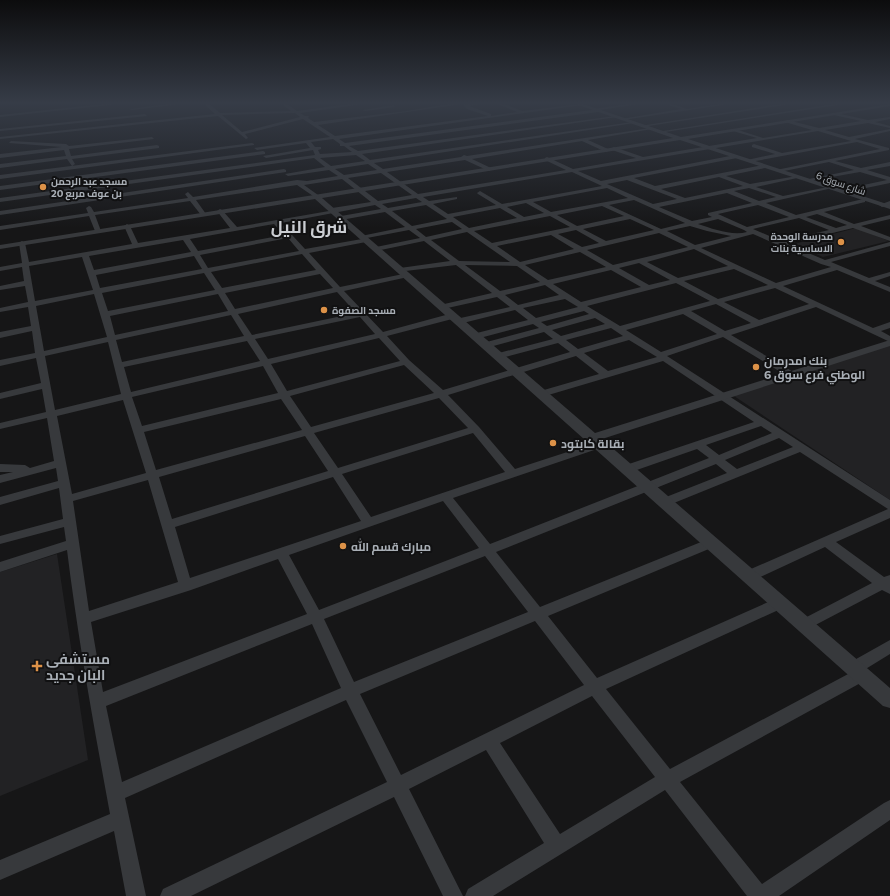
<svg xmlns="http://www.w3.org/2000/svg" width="890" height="896" font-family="Commissioner,Cairo,sans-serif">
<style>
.built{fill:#222224}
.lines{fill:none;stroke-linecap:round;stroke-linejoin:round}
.minor{fill:#37393c;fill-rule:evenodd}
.tertiary{fill:#37393c;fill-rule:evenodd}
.poi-dot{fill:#dd9248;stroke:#111112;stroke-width:1.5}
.labels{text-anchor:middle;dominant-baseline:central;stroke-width:4;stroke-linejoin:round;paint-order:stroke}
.far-poi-label{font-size:10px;font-weight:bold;fill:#a9afb6;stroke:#111112;text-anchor:start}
.far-street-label{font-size:10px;fill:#a9afb6;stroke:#111112}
.poi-label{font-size:12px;font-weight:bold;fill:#a9afb6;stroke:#111112;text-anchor:start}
.near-poi-label{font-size:14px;font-weight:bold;fill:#a9afb6;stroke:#111112;text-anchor:start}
.far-town-label{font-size:17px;font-weight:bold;fill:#cacdd2;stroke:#111112}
</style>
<rect width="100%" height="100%" fill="#161617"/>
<!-- built -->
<path class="built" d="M856,228L889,241L823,257L794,244Z
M890,344V500L731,394Z
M57,554L88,760L0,796V572Z"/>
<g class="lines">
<!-- minor -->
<path class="minor" d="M0,102H14L0,104Z
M122,102H137L0,117V115Z
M182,102H197L132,110L130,109Z
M202,102H207L220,113L291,111L279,102H284L297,111L364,102H377L300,113L305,116H309L308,118L314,122L407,111L459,102H464L466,104L493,102L469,106L491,114V116L517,112L493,102H499L522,111L580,104L582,105L339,139L345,143L592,110L594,109L640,102H652L600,110L598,112L349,146L358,151L615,116L617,117L362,154L370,160L632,122L634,123L374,163L383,169L461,157L464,155L467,156L650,128L652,129L588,140L608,149V151L606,152L582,141L472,159L491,168L492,169L489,171L465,160L387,172L418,194L566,170L545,160V158L547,157L573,169L636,158L612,150V148L614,147L643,157L757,138L733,131L735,129L763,138L812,130L785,122L787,120L819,128L861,121L834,115L836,113L868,120L890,117V119L875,122L890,126V128L868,123L825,130L849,137L890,129V131L855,139L889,148V150L835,161L861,168L890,162V166L867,170L890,177V183L842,193L839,191L840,190L887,180L860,172L809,181V179L854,170L829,162L779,172L776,170L880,149L857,142L750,162L747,160L775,154L752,147V145L754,144L782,153L851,141L818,131L578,171L601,181L735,155L737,156V158L634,178L655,186L763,165L766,167L765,168L726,176L750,184L797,176V178L756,187L783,196L828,187V189L766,203L796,215L863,199L865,200V202L824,212L854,224L890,215V219L861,226L890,237V241L853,228L787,244L825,260L890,242V246L831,262L869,278L890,272V276L875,281L890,287V292L837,270L783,286L873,328L890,322V328L881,331L890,336V342L816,307L731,335L795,373L797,375L795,377H789L723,337L667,356L890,500V518L836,542L884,577L890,575V594L882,590L804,631L799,629L797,625L799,621L872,583L825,547L754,580L749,581L744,580L742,576L744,572L888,509L800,452L669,505H661L659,502L661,499L727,473L716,464L496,552L540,607L706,540L711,538L716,540L717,543L716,546L548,616L597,678L775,599L780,598L785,599L787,603L785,607L606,689L670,769L850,673L846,668L849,663L890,640V654L864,670H866L869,675L866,680L680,782L762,884L884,803L890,800V820L779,896H747L665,790L493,896H465L468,889L544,843L486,750L409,789L463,896H443L394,797L191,896H160L163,889L387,782L346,700L125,798L146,896H126L114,831L0,880V860L110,814C94,727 78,639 67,550L0,572V562L66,541L64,527L0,544V536L63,519L59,488L0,505V497L58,481L56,468L0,483V475L13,472H0V464L25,465L30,468L54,461L47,418L0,429V423L46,412L42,389L0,399V393L41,383L36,358L0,366V360L35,353L32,331L0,338V332L31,326L28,307L0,312V308L28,302L25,286L0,290V286L24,281L22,267L0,271V267L22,263L19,243L22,241L25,243L29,262L132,244L124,226L127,224L130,226L138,243L230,228L217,211L220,209L222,210L237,227L329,211L330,209L332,208L371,202L342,179L304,185L318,195L319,196L316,198L297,185L196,200L206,214L203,216L201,215L190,201L95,215L101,231L98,233L95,231L89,216L0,230V226L88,213L86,208L89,206L91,207L94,212L188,198L185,194L188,192L193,197L297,180L307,181L338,176L329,170L288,176L285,174L325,167L314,158L0,202V198L315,155L313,150L266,158L263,156L310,148L306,143L257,150L254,148L330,137L303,119L245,134L248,138L246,139L218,116L0,139V137L215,114ZM462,104L467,109L488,116L335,136L318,125ZM295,113L300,117L242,132L222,115ZM333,139L340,144V146H344L352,152L320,154L318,150L321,149V147H315L311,142ZM356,155L365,161L331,166L320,158ZM368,164L377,170L344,175L335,169ZM572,172L602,186L502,204L480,191L477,193L478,194L496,205L448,214L433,204L457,199V197L429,201L423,197ZM381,173L412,195L378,201L348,178ZM719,177L743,186L685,198L661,189ZM627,180L677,199L653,204L607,184ZM607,188L628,198L551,212L533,202ZM749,188L776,197L759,201L734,191ZM727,193L752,203L708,213V215L712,217L692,221L659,207ZM416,198L422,202L388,208L382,204ZM634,200L685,223L661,229L609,205ZM526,203L544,213L524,217L507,207ZM375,205L381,209L341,216L338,218L341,220L385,212L405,227L361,236L360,237L362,239L305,249L281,223ZM426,205L447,219L412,226L392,211ZM758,205L789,217L747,227L718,214ZM602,206L624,216L577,226L557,215ZM500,208L517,218L469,228L453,217ZM817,214L847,225L836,228L806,217ZM550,216L570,227L492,243L474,231ZM799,218L829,230L781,241L753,229ZM630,219L654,230L606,241L583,229ZM718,219L744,230L747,232C732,236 713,229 698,224ZM452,222L462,229L426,237L416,229ZM274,224L284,235L198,251L190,239ZM690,226L707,231L731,236L695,245L667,231ZM409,230L420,238L376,247L372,249L376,251L424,241L450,261L400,268L396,270L397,272L456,265L492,293L440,305L439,307L440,309H443L497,297L510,307L456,319L455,321L456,323L459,324L515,310L528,320L473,334L472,336L473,338L476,339L533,324L539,328L483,343L482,345L483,347L486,348L544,332L553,339L495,354L493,356L495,358L498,359L558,343L570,352L443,390L409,360L387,336L456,318L457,316L456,314L453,313L383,332L344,291L408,277V273L340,287L309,253L366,242L369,240L367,238ZM576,230L599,243L582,247L558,234ZM467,232L510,262L459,261L431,240ZM659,233L688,247L613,265L587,250ZM753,234L821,264L831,267L776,283L701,248ZM551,235L574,249L520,262L497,246ZM288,238L299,251L208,268L200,255ZM183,240L191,252L94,270L89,256ZM694,249L728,266L678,278L647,262ZM580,252L606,267L548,280L525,265ZM302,254L316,270L222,288L211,272ZM194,256L202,269L100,288L96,275ZM82,257L93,290L35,301L29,266ZM639,263L670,280L649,285L619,268ZM465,265L517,266L540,282L500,291ZM734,269L768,285L718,299L684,281ZM611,270L641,287L581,302L553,284ZM204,273L215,290L108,311L102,293ZM320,274L333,288L235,309L225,293ZM676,283L710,301L620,326L587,306ZM545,285L559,295L518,305L505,295ZM775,288L809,304L759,320L724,302ZM337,292L356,313L252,335L238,314ZM94,294L107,337L44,351L36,306ZM218,294L228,311L115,335L110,316ZM565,299L578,307L536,318L523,308ZM716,304L751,323L725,331L691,311ZM584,311L589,314L547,326L541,322ZM683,314L717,334L661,352L626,330ZM231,315L244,336L122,362L116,340ZM360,317L375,334L268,359L255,339ZM595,318L605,324L561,336L552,330ZM611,328L623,336L578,349L566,340ZM379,338L400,361L287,391L271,364ZM629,340L657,357L608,371L584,353ZM247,341L260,361L131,392L124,367ZM108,342L121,394L55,410L45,356ZM576,356L599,374L537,392L536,394L537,396H545L663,361L754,422L623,466L621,469L623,472H631L697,449L709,458L490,544L453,498L603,447L604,445L599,442L595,443L515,469L479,427L448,395ZM404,365L434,393L311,427L290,396ZM263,366L278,393L142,426L132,397ZM439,398L468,428L338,468L314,433ZM281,399L302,430L156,470L144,432ZM123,400L146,473L72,494L57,416ZM761,426L772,433L719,455L706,445ZM473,433L505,472L371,517L342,474ZM305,436L328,471L172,519L159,477ZM779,438L793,447L737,469L725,460ZM333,477L361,521L190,578L175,527ZM148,480L178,582L89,611L73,501ZM443,501L479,548L319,610L289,555ZM485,556L528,612L354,682L324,619ZM278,559L307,614L103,692L91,622L191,590ZM535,621L584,685L401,775L360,694ZM312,624L341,688L122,782L106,706ZM592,696L655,777L560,834L500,743Z
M660,102H667L687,109L731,102H743L623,120L621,119L681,109Z
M793,102H804L642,127L640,126Z
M846,102H857L659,133L657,132Z
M394,105L395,107L365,111L363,110Z
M145,114L147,116L0,131V129Z
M152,137L154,139L69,149L71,156L157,145L159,146V148L72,159L75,164L72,166L67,159L0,168V164L66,156L64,150L0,158V154L62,147L9,143L11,141L66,144L69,146Z
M252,143L254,144V145L0,179V175Z
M263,151L265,152V154L0,190V186Z
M284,169L286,170V172L0,215V211Z
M890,201V205L882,207L879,205Z"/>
<!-- tertiary -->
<path class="tertiary" d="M570,102H577L681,137L890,104V106L688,139L890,205V209L680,140L322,198L595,433L890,340V346L602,439L890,688V708L883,706L315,199L0,249V245L673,138Z"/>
</g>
<!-- sky -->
<linearGradient id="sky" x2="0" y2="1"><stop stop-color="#0c0c0d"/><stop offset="0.45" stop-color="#363c47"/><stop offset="1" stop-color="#363c47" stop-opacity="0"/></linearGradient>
<rect width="890" height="228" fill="url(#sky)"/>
<!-- markers -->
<g class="poi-dot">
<circle cx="43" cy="187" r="4"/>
<circle cx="841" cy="242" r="4"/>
<circle cx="324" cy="310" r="4"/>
<circle cx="756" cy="367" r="4"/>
<circle cx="553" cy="443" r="4"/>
<circle cx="343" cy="546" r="4"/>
<path d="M35 660h4v4h4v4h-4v4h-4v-4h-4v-4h4z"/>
</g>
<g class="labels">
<!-- far-poi labels -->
<g class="far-poi-label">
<text x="51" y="181">مسجد عبد الرحمن<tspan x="51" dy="12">بن عوف مربع 20</tspan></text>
<text x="833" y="236" text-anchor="end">مدرسة الوحدة<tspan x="833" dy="12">الاساسية بنات</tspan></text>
<text x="332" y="310">مسجد الصفوة</text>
</g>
<!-- far-street labels -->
<g class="far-street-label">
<text transform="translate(841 183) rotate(19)">شارع سوق 6</text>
</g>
<!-- poi labels -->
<g class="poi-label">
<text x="764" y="360">بنك امدرمان<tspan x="764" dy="14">الوطني فرع سوق 6</tspan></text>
<text x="561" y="443">بقالة كابتود</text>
<text x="351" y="546">مبارك قسم الله</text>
</g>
<!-- near-poi labels -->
<g class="near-poi-label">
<text x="46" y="658">مستشفى<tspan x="46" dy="16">البان جديد</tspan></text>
</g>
<!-- far-town labels -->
<g class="far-town-label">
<text x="309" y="226">شرق النيل</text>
</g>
</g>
</svg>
